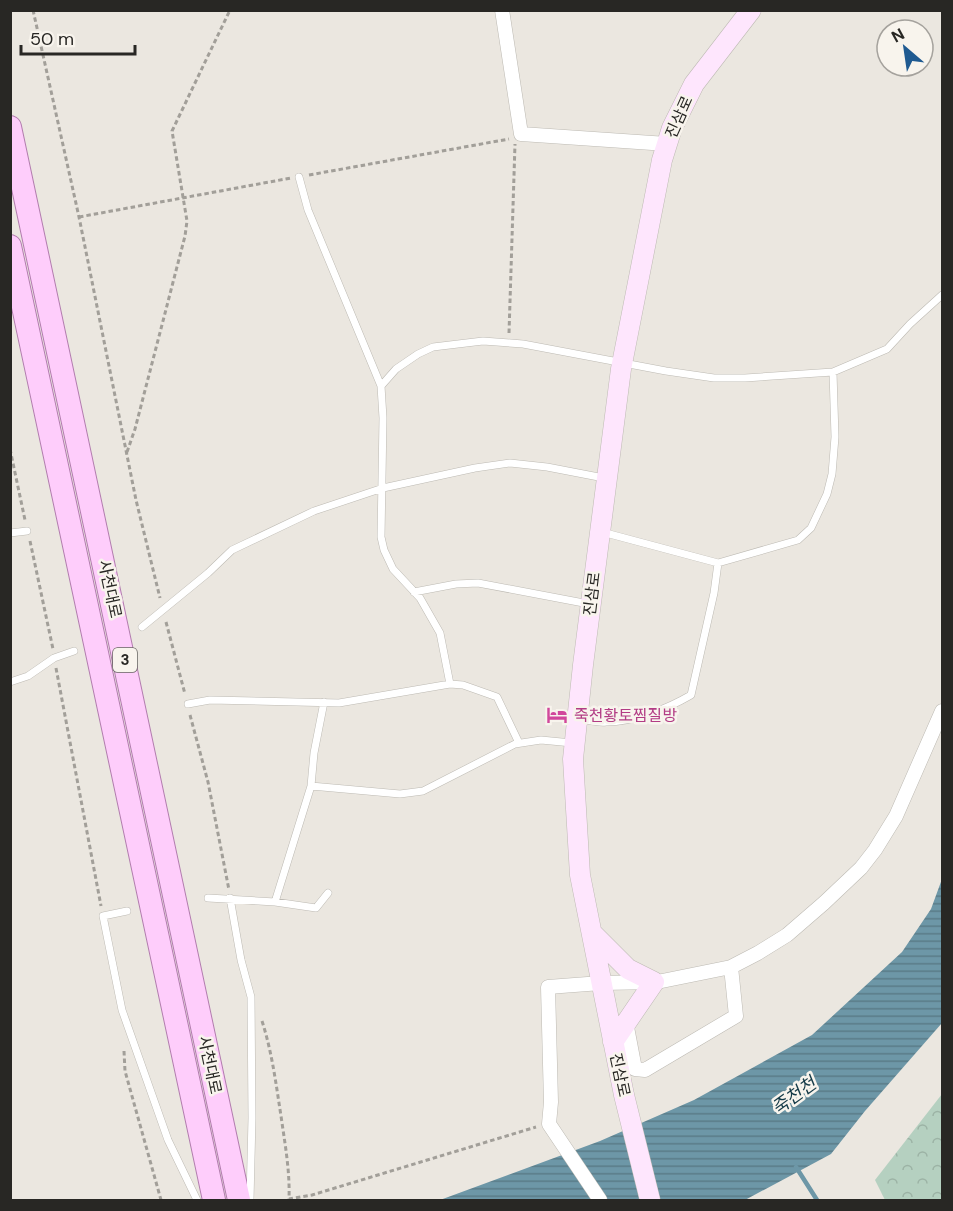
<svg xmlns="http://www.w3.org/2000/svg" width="953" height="1211" font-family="'DM Sans','Noto Sans KR',sans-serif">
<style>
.forest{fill:url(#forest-crowns)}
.water{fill:url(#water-rules)}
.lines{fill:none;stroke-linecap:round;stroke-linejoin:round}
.stream{stroke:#6d97a7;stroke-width:4.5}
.lane-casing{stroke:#bdbab3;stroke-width:8}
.street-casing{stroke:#bdbab3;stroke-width:15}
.secondary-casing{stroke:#bdbab3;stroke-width:21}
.primary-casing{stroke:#b27dae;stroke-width:24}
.path{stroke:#a29f99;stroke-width:3;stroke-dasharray:4.5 3;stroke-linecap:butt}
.lane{stroke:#fff;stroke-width:7}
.street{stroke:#fff;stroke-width:14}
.secondary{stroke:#fee6fd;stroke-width:20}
.primary{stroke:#fecdfb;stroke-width:22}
.labels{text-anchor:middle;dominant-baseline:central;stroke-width:5;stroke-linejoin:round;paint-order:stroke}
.shield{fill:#f8f4ed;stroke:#666460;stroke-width:1.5}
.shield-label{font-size:15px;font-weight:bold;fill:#282724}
.street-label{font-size:16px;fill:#282724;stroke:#f8f4ed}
.hotel-label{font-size:16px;fill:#b23c85;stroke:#f8f4ed;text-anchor:start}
.water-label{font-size:18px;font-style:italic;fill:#143a47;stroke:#f8f4ed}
</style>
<defs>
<pattern id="forest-crowns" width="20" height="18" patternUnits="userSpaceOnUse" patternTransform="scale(1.5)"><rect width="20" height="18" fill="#b5d0c0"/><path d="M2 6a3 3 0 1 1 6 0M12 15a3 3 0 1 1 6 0" fill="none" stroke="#9cb3a5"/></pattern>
<pattern id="water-rules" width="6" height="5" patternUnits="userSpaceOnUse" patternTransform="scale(1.5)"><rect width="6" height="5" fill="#6d97a7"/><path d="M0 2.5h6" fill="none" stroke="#5a7b88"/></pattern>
</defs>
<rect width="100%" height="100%" fill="#ebe7e0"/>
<!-- forest -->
<path class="forest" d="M942,1094V1200H885L875,1180Z"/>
<!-- water -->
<path class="water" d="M942,879V1023L865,1111L831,1154L745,1200H440L600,1141L694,1100L812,1035L902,952L931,909Z"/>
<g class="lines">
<!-- stream -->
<path class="stream" d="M796,1167L817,1200"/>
<!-- lane casing -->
<g class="lane-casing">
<path id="lane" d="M299,177L308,210L381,386L383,418L381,537L384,550L393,569L420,598L440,633L450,684
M381,386L396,369L418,354L433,347L483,341L523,344L666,371L714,378H745L833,372L887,349L910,324L942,295
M602,532L718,563L798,540L811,528L827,494L832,474L835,437L833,372
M10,533L27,531
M414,592L456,584L478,583L589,604
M142,627L208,573L232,550L314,511L383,488L475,468L510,463L547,467L604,478
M10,682L28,676L54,658L74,651
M188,704L210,700L339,703L450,684L463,685L497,697L519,743
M578,719C587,720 597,723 606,722C634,722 667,709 691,695L714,593L718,563
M311,786L400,794L423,791L515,744L541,740L572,743
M208,898L275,902L316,908L328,893
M230,898L241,960L251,997L252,1118L250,1200
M275,902L311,786L314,753L324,702
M127,911L103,916L122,1010L168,1140L197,1200"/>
</g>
<!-- street casing -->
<g class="street-casing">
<path id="street" d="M502,10L521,134L667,144
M626,1022L635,1069L645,1070L736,1016L731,967
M600,1200L549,1124L551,1102L548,987L601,983L657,982L731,967L758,953L787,935L824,903L861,868L875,850L896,816L942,711"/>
</g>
<!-- secondary casing -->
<g class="secondary-casing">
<path id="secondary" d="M592,933L628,969L654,982L613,1042
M650,1200L624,1095L580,875L573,759L583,665L621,369L662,160L672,128L694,84L751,10"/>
</g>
<!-- primary casing -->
<g class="primary-casing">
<path id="primary" d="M10,127L239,1200
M10,246L214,1200"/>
</g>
<!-- path -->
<path class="path" d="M33,10L79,217L136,500L160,598
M309,175L509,139
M79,217L291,178
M509,333L515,144
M10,449L25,520
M127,452L135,429L185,236L187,221L172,131L230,10
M30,541L53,649
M166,622L185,694
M56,668L101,906
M190,715L208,782L229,890
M262,1021C272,1052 276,1084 281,1116C285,1144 290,1171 289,1199L312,1195L536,1127
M124,1051L125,1071L161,1200"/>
<!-- lane -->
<use href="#lane" class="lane"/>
<!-- street -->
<use href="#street" class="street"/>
<!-- secondary -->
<use href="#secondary" class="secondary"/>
<!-- primary -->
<use href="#primary" class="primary"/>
</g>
<!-- icons -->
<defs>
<g id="hotel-bare" transform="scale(1.62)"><path d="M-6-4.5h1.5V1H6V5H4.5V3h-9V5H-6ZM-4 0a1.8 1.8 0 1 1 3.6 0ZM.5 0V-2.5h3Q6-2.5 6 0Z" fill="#d1479c" stroke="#f8f4ed" stroke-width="2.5" paint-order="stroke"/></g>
</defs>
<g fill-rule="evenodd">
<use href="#hotel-bare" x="557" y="715"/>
</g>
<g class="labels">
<!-- shield labels -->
<rect class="shield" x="113" y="648" width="24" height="24" rx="4.5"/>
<g class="shield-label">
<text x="125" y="660">3</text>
</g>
<!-- street labels -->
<g class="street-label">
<text transform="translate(679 117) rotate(-66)">진삼로</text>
<text transform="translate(110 589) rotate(78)">사천대로</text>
<text transform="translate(592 594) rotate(-83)">진삼로</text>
<text transform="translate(210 1065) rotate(78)">사천대로</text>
<text transform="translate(620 1075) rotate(78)">진삼로</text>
</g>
<!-- hotel labels -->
<g class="hotel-label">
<text x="574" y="715">죽천황토찜질방</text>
</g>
<!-- water labels -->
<g class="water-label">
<text transform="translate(794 1096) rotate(-36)">죽천천</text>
</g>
</g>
<!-- border -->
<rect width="953" height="1211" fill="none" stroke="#282724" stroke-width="24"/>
<!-- north arrow -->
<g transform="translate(905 48) rotate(331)"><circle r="28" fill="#f8f4ed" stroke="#a5a29d" stroke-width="1.5"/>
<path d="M0-4.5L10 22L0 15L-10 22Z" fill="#1f5a91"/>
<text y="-9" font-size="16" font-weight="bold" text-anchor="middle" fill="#282724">N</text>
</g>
<!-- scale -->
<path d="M21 45v9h114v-9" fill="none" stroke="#282724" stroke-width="3"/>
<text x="30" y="45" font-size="18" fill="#282724" stroke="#f8f4ed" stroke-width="4.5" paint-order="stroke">50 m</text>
</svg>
